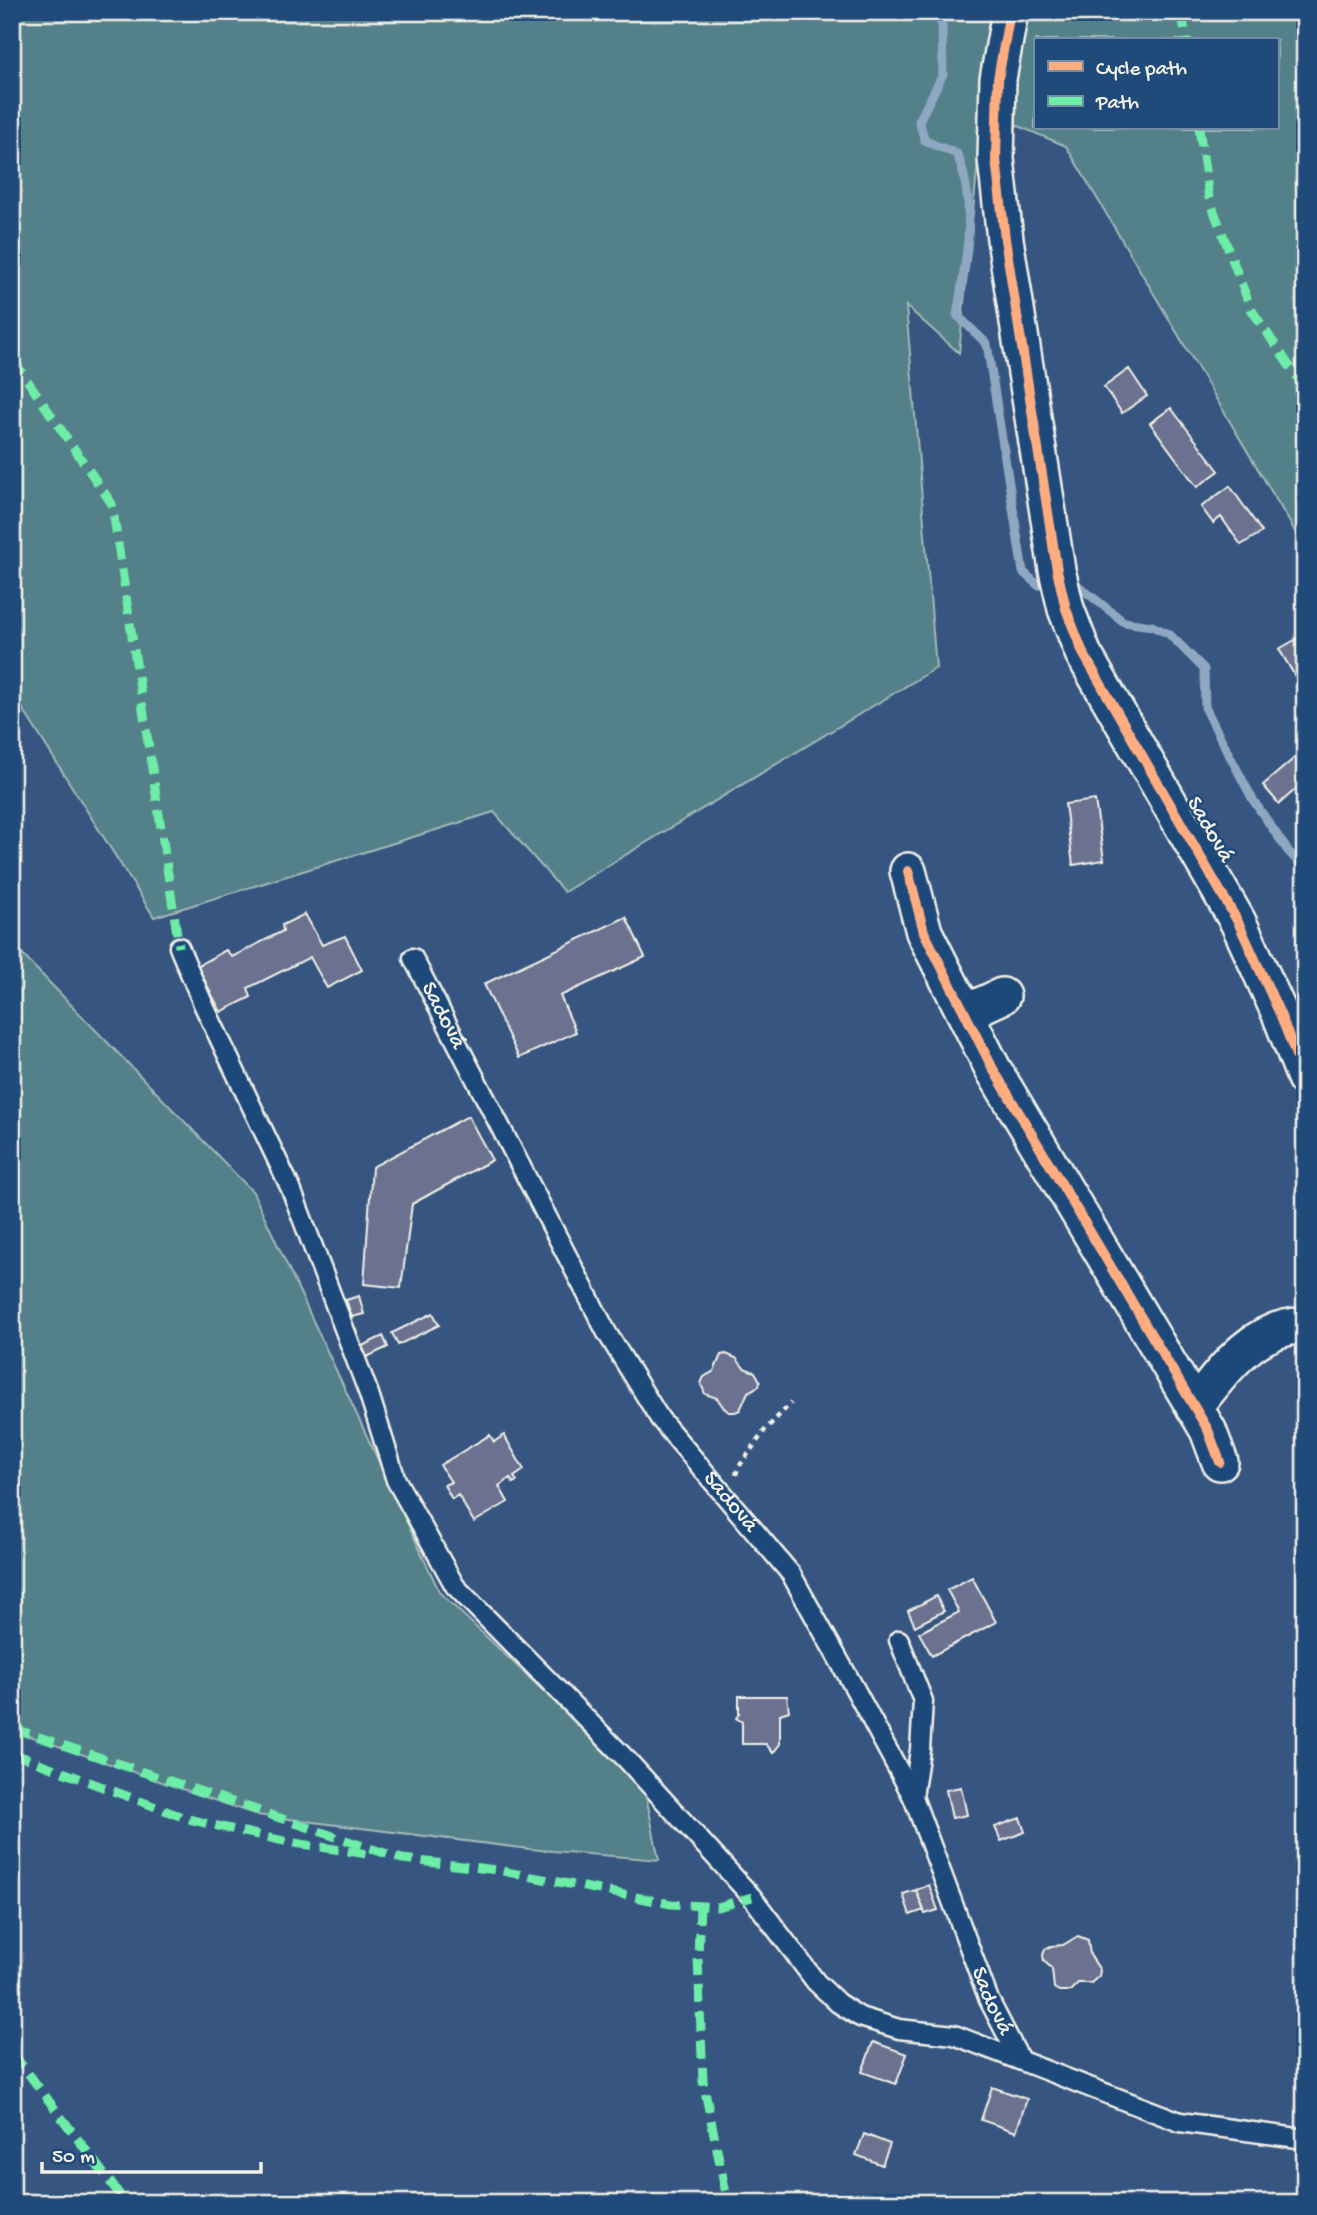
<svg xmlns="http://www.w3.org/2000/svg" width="1317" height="2215" font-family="'Gochi Hand',sans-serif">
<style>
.green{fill:#538089;stroke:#a4b8b8;stroke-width:2;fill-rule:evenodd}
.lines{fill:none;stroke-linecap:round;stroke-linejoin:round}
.stream{stroke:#8fa8c1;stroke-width:9}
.building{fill:#6b7290;stroke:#f4f1e8;stroke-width:2}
.service-casing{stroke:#f4f1e8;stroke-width:23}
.minor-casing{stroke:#f4f1e8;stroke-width:40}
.path{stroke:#f4f1e8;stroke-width:4.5;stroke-dasharray:5 5;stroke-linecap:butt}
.service{stroke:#1f4a7a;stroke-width:18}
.minor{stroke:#1f4a7a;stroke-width:35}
.quiet{stroke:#6deda7;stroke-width:9;stroke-dasharray:18 9;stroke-linecap:butt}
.cycleway-casing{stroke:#1f4a7a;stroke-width:15}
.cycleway{stroke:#ffac80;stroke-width:10}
.labels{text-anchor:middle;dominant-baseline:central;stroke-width:5;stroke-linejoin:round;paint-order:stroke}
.street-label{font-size:23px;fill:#f4f1e8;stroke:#1f4a7a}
</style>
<rect width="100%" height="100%" fill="#365681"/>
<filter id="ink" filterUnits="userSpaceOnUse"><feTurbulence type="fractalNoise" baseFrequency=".0143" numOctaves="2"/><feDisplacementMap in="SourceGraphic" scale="14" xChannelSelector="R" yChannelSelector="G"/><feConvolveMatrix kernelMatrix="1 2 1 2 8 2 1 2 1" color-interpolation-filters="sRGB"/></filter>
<g filter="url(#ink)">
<!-- green -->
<path class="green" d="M12,12H1305V548L1066,146L983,111L959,353L906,306L936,668L564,892L494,812L154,917L12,692ZM1035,40H1277V128H1035Z
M12,944L253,1192L440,1593L644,1786L659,1860L529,1849L257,1815L12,1730Z"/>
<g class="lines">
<!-- stream -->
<path class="stream" d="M937,12L942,26L943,74L919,121L925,141L957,154C978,206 966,262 957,315L987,344L1023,572L1038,585H1053
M1067,584H1076L1124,622L1152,626L1169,634L1204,669L1205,707L1220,737L1253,800L1288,851L1305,869"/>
</g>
<!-- building -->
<path class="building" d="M1129,369L1147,396L1122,413L1104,387Z
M1171,408L1219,471L1197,487L1150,423Z
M1230,486L1262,532L1241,545L1221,517L1213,523L1201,507Z
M1302,636L1305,641V693L1279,649Z
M1305,749V781L1279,804L1263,785Z
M1095,800L1104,860L1073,865L1065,804Z
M305,914L322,945L345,936L362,970L327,988L310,957L248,988L251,997L221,1012L197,966L226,950L232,957L283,931L282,925Z
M626,917L645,957L560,996L576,1032L519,1058L484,984Z
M468,1116L492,1160L412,1204L401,1288L364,1284L372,1167Z
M359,1296L364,1314L352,1317L346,1300Z
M433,1313L439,1325L398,1345L392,1333Z
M383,1336L388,1347L367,1357L362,1346Z
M726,1354L736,1358L744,1368L755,1372L760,1381L759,1386L748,1392L740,1410L735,1412H729L724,1408L717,1398L705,1394L701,1383L704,1377L714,1371L721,1355Z
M490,1435L494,1442L504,1435L524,1470L514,1477L517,1481L513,1483L510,1478L499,1486L508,1502L474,1522L458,1495L452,1499L444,1485L451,1482L440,1465Z
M972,1577L996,1622L932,1656L919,1633L959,1612L947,1590Z
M936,1596L944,1611L915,1626L908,1611Z
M739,1696H787L789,1711L780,1714V1744L773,1753L766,1744H742V1722L736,1718L739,1714Z
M961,1787L967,1815L952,1818L946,1790Z
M1020,1818L1025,1832L1001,1841L995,1827Z
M929,1885L938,1910L925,1914L916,1890Z
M916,1890L924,1910L910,1915L903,1894Z
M1078,1936L1088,1940L1090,1955L1100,1970L1099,1976L1091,1983H1078L1070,1991H1059L1054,1988L1052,1969L1044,1961L1043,1955L1045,1949L1051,1946L1063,1945Z
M873,2042L907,2054L896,2084L862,2072Z
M992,2087L1027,2099L1016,2132L981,2120Z
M864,2134L890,2144L882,2165L856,2155Z"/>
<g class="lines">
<!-- service casing -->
<g class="service-casing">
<g id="service">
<path d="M179,947L204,1006L291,1189L369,1394L396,1480L455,1586L628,1761L752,1897L816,1982L838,2003L860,2017L899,2029L954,2035L1180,2122L1305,2139"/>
<path id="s1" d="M413,958L607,1333L660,1419L791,1574L856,1691L913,1797L989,2000L1020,2060"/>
<path d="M899,1640L923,1701L920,1750L913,1797"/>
</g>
</g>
<!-- minor casing -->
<g class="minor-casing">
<path id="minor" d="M1010,12L998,79L996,159L1005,239L1057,570L1066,609L1083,653L1238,922L1280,1014L1305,1078
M908,871L924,932L993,1069L1208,1430L1220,1462
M965,1013L1002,996
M1194,1408C1221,1373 1255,1324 1305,1326"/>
</g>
<!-- path -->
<path class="path" d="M736,1475L738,1468L765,1430L791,1403"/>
<!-- service -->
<use href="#service" class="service"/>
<!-- minor -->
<use href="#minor" class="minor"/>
<!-- quiet -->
<path class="quiet" d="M1182,12L1186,40
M1199,128L1209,198L1251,309L1305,389
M12,358L112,504L179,947
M12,1728L402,1859L497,1870L671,1904L718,1907L752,1897
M12,1753L188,1819L288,1842L367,1854
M700,1905L698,1958L703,2081L728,2203
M12,2052L126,2203"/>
<!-- cycleway casing -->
<g class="cycleway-casing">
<path id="cycleway" d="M1010,12L998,79L996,159L1005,239L1057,570L1066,609L1083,653L1238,922L1280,1014L1305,1078
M908,871L924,932L993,1069L1208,1430L1220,1462"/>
</g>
<!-- cycleway -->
<use href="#cycleway" class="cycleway"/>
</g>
</g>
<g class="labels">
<!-- street labels -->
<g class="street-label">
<text transform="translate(1209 830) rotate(60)">Sadová</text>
<text stroke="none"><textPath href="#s1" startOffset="65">Sadová</textPath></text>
<text stroke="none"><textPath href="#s1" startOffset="632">Sadová</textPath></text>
<text stroke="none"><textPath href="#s1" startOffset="1199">Sadová</textPath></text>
</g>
</g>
<!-- margin -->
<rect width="1317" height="2215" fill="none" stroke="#1f4a7a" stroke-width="42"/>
<rect x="21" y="21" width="1275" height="2173" fill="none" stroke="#f4f1e8" stroke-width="2.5" filter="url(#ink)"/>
<!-- legend -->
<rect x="1034" y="38" width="245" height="91" fill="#1f4a7a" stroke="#748da6" stroke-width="2"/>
<rect x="1048" y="61" width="35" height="10" fill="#ffac80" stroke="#748da6" stroke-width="2"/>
<text x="1096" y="74" font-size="21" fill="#f4f1e8">Cycle path</text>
<rect x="1048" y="96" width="35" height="10" fill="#6deda7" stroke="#748da6" stroke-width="2"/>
<text x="1096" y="108" font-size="21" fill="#f4f1e8">Path</text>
<!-- scale -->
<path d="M42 2162v10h219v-10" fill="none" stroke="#f4f1e8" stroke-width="3.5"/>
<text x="52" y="2162" font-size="21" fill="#f4f1e8" stroke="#1f4a7a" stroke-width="5" paint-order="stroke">50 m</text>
</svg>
